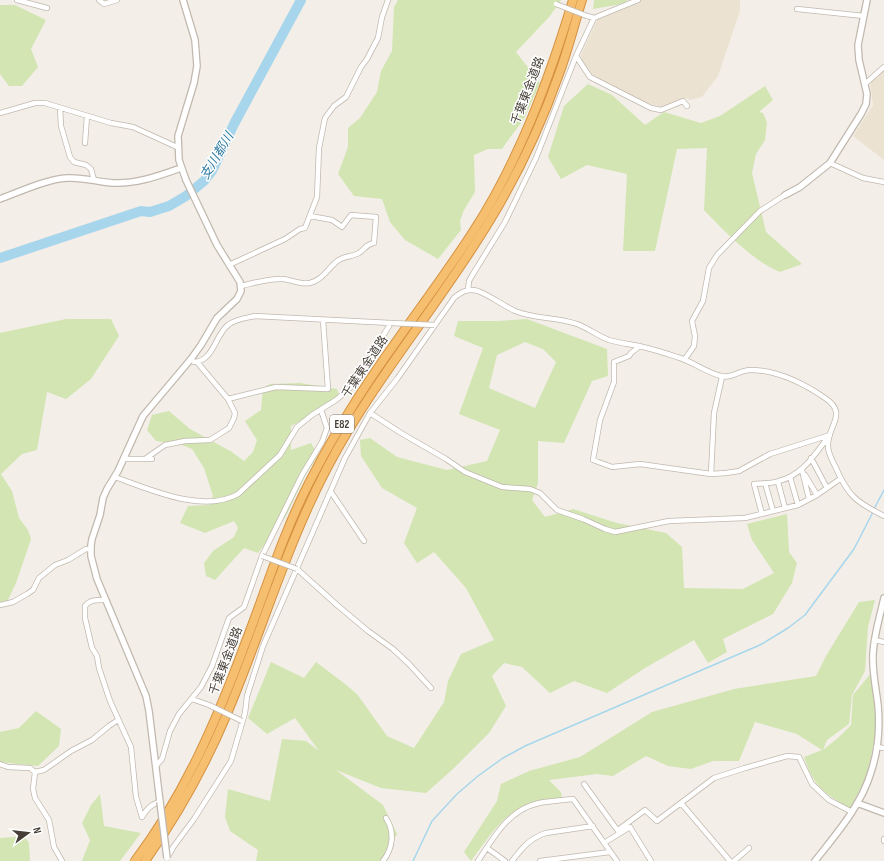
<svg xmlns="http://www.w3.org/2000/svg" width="884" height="861" font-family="'Sofia Sans Condensed','Noto Sans JP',sans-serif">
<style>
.education{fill:#ebe2d2}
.green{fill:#d2e5b2;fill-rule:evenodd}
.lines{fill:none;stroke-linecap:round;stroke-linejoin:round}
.stream{stroke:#a7d6ec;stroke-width:1.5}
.river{stroke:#a7d6ec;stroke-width:10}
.minor-casing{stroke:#c1b8ae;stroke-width:6}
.tertiary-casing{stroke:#c1b8ae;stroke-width:8}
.motorway-casing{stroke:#d5913f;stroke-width:10}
.minor{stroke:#fff;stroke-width:4.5}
.tertiary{stroke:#fff;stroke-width:5.5}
.motorway{stroke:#f6be6f;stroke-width:8}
.minor-bridge-casing{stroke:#c1b8ae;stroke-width:6;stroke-linecap:butt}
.tertiary-bridge-casing{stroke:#c1b8ae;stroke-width:8;stroke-linecap:butt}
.minor-bridge{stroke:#fff;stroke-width:4.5}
.tertiary-bridge{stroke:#fff;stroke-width:5.5}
.labels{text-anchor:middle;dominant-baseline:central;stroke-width:3;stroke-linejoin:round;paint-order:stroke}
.shield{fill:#fff;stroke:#7e7973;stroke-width:1}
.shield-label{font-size:11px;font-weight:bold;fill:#463f37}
.street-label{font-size:12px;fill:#463f37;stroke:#fff}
.water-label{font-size:13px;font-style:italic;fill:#337ea4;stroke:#fff}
</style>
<rect width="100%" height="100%" fill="#f3efe8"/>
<!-- education -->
<path class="education" d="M640,0H740V11L718,76L702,97L690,100L686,98L662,107L640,101L593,75L582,61L581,55L597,20Z
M884,69V160L853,136L873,105L870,82Z"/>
<!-- green -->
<path class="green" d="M398,0H561L550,16L516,52L540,83L524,119L506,143L502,149H488L474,155L475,192L464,210L460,221L461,230L438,259L405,240L390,222L382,199L354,196L338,174L348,147V128L360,118L377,92L381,71L392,51L394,7Z
M594,0H628L622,4L593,9Z
M0,5H15L46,20L31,49L38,67L22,86H9L0,74Z
M588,84L612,95L645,125L664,112L701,123L720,116L765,86L773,100L759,112L763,113L767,122L765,140L756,154L752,173L766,232L802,264L780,272C754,262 723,230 704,210L707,148L677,149L655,251H623L627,174L587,165L561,179L548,157L564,106Z
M66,319H111L119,336L91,379L66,399L47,392L37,450L22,454L1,474L12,491L19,518L28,530L31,539L16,583L6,604L0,603V333Z
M527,319L607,349L608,376L592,381L564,443L538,441V483L532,500L545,517L573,509L617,523L666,533L682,547L684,588L743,589L774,573L752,540L747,524L787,514L789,552L797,563L792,583L773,614L723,639L727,652L708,663L694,640L645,668L607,693L574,681L550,693L522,667L504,663L492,676L506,706L489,733L453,769L426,793L381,788L336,770L383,805L397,834L381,861H256L258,850L230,831L225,817L228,789L270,801L282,739L306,741L319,751L295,718L267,734L248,718L271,662L304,678L316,662L345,684L357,694L387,736L414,748L444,702L448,681L461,654L494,640L466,588L434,552L417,563L404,543L417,508L382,488L361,456L360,440L370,438L397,457L447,470L487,461L500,430L459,414L483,348L454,336L458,321H497ZM525,342L543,349L556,362L535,408L489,388L497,355Z
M300,383L337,389L340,399L291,426V450L311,443L318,456L306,474L286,516L258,553L244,548L215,580L206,576L204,563L213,551L234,537L238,528L234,521L205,533L180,523L188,506L209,505L213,496L204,468L192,449L182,445L156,441L147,430L152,415L169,411L190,429L232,452L244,461L253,452L257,440L245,421L261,410L263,388L270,384Z
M875,600L868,627L865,671L852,695L849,724L827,740L823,750L839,737L851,725L853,695L871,673L876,705V732L867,776L850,808C824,793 814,787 804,757L822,750L797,734L755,722L739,761H713L691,769L668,766L646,756L613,776L597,774L549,780L561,792L562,798C550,800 537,801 525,806C501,815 486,841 471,861L464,852L497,801L501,784L529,771L580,757L652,712L734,689L816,676L826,656L859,602Z
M36,711L61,729L59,746L38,766L0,762V732L19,728Z
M100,794L104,826L141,833L120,861H82L90,840L82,823L91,805Z
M24,836L29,843L30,861H0V838Z"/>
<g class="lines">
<!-- stream -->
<path class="stream" d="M874,509L884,490
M413,861L432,821L457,794L478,776L503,758L525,746L760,645L788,628L805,615L854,549L873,512"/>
<!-- river -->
<path class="river" d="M0,258L141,211L150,212L169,206L186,196L204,181L212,171L234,124L301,0"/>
<!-- minor casing -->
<g class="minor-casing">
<path id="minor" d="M17,0L47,8
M99,0L104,4L117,0
M797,9L864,16
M587,16L594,18L638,0
M576,56L590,77L651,108L661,110L683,101L687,106
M865,84L884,67
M60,108L61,126L70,157L74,162L86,165L91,169L94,180
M0,113L35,103H45L111,123L133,127L177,147
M85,143L87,116
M830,163L863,178L884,182
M229,265L285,239L300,229L305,228L317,197L319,148L325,118L334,106L346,97L361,67L367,59L378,38L382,17L388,0
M241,286C254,283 269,278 283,279C292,280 301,285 310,283C322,280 328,269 336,262C342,256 352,257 359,253C365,249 366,244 374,243L376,217L351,215L342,227L332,220L310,216
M468,290L469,281L473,274L505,222L536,158L576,56L594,18
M640,346L631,353L629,356L614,362V382L600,420L593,460L612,467L640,464L711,474L726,473L739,471L770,454L830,435
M685,359L694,346L695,336L692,321L703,301L709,268L717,255L760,211L785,195
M228,399L276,387L328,389L323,320
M370,413L401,433L446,459L465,472L502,487L530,489L540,493L557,510L583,519L605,529L615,532L669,521L745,518L798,505L817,495L840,479
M124,458L127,459H152
M811,458L827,488
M145,459L165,445L185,441L210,440L229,428L234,418L235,413L228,399L197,362
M802,470L809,499
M711,474L714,413L722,377
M805,475L817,495
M115,477C149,489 203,514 238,494L280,455L297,427L312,415L336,400L350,388L391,323L255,316C246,318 235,319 228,325C215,335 214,361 194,362L191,359
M790,477L798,505
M778,482L785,508
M765,483L773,511
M331,492L364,541
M762,514L754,484C762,483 771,484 779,481C803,475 815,454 829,436
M297,569L337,605L368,631L393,649L409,664L431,688
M106,600C98,600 90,599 85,606V618L92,648L97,656L99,668L110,701L131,747L136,797L142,817
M0,605L13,602L27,594L33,590L39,578L55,565L68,560L86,549H91
M874,640L884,642
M192,699L209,705
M876,747L884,748
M0,764L8,767L30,768L35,772L44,770L71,751L92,740L109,726L118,720
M156,766L162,759L170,731L179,714L201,687L212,666L229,618L244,607L262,556L302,475L322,442L327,428L321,410
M35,772L33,789L35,798L49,820L54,847L62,861
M584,784L618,831
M681,803L730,861
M142,817C147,809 151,804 160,802
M618,830L645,810L657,821L714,778L745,768L787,756L799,757L812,784L829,800L852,812
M884,839V841
M604,843L630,827L651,861
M487,848L505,861
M167,858L174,846L194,819L231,761L245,713L247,696L263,646L345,458L370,413L397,379L454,298C461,292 468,288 478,291C491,296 502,305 515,311C534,319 557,317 577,324C588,328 598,336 609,340C619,343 629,344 639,346C652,349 665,353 677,357C692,361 705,372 721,376C731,379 740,370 750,370C777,370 803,383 825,398C849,414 827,426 828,446C828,453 832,460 835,466C848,496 856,502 884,516
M383,861C393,848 395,832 386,818
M478,861C494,837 508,810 539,803C550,801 562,800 573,799L617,861
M512,861C522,848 530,838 546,833L593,826
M540,861L610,852
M734,861L749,848"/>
</g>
<!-- tertiary casing -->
<g class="tertiary-casing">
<path id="tertiary" d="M785,195L800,187L830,163L861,114L866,104L867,94L859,60L858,45L867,0
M0,199C19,192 47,179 67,178C83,177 98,182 113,183C137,184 158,176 181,168
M160,802L149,711L146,696L97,579L91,556V545L92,539L100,515L103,498L107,489L118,471L143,416L191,359L201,345L217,318L237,299L241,291L240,282L217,245L186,180L179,160L178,136L194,83L197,66L195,40L183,0
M857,803L884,813
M815,861C836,834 861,806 871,772C878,751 880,727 878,705C876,688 872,671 873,654C874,635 880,616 884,598"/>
</g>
<!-- motorway casing -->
<g class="motorway-casing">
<path id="motorway" d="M135,861C184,796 217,720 245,644C266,590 283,533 310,481C329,444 351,407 375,372C407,325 442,280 473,232C519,161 549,80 573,0
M145,861C177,816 204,768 226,716C261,634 285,548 327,468C373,380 439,305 490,220C518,174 541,125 559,74C568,50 574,25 582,0"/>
</g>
<!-- minor -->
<use href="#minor" class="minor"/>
<!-- tertiary -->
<use href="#tertiary" class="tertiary"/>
<!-- motorway -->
<use href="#motorway" class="motorway"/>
<!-- minor-bridge casing -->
<g class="minor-bridge-casing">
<path id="minor-bridge" d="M556,4L587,16
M391,323L434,325
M262,556L297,569
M209,705L242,721"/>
</g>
<!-- tertiary-bridge casing -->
<g class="tertiary-bridge-casing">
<path id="tertiary-bridge" d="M160,802L167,858"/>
</g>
<!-- minor-bridge -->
<use href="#minor-bridge" class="minor-bridge"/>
<!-- tertiary-bridge -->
<use href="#tertiary-bridge" class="tertiary-bridge"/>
</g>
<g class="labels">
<!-- shield labels -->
<rect class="shield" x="330" y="415" width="24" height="18" rx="3"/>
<g class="shield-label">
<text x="342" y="424">E82</text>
</g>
<!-- street labels -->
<g class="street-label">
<text transform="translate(528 91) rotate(-69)">千葉東金道路</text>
<text transform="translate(365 367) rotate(-56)">千葉東金道路</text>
<text transform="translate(226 661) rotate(-69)">千葉東金道路</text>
</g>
<!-- water labels -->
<g class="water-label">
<text transform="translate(217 156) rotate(-59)">支川都川</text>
</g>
</g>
<!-- north arrow -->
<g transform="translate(28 833) rotate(75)" stroke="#ffffff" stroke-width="3" paint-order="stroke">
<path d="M0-3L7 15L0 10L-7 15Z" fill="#463f37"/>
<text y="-6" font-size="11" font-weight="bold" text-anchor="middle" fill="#463f37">N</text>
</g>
</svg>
